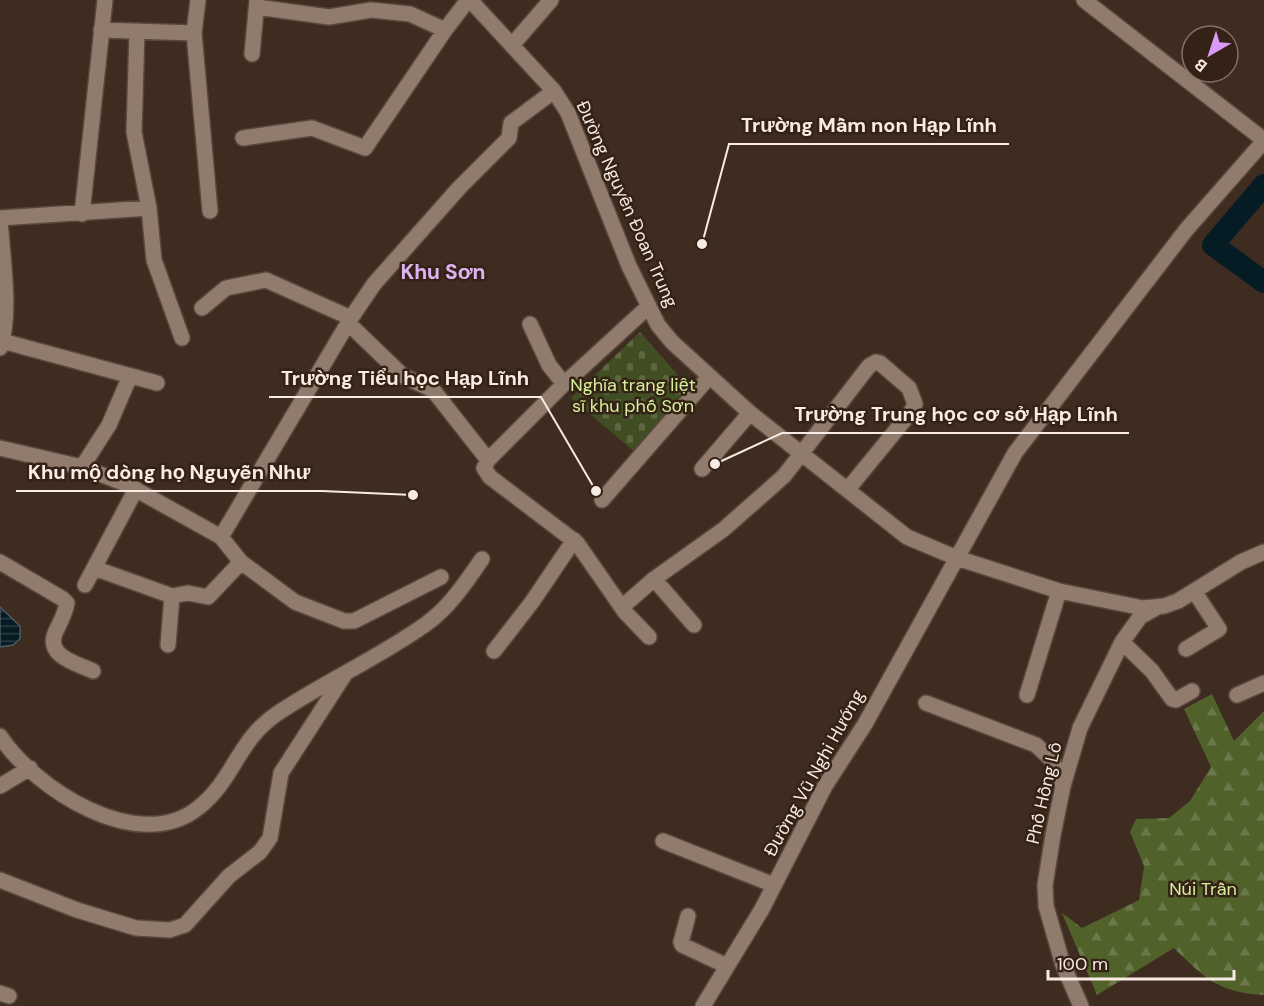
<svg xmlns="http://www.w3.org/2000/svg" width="1264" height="1006" font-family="'DM Sans',sans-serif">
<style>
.forest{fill:url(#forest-firs)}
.cemetery{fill:url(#cemetery-stones)}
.water{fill:url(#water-rules);stroke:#4e5a5d;stroke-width:1.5}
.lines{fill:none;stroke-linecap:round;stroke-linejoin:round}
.river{stroke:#061c24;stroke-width:22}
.minor-casing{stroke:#57483d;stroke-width:18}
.minor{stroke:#917b6d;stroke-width:15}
.labels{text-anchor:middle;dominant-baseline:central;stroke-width:5;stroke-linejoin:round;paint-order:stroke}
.street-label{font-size:18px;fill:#f7ebe3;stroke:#352216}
.park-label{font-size:18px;fill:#d5ef9b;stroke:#352216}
.quarter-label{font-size:21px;font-weight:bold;fill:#deb3f4;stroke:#352216}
.leader{fill:none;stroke:#f7ebe3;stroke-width:2}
.callout-dot{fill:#f7ebe3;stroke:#352216;stroke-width:2}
.callout-label{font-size:20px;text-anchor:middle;font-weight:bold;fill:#f7ebe3;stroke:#352216;stroke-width:5;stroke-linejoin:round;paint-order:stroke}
</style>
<defs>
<pattern id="forest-firs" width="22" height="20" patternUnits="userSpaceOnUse" patternTransform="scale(1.5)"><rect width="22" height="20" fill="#51612a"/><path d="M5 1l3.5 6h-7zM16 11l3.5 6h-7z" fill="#6b7849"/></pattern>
<pattern id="cemetery-stones" width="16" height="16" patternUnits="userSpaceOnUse" patternTransform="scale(1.5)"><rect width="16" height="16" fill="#414d22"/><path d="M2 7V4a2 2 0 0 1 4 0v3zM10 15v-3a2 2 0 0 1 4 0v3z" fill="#5d6742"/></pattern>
<pattern id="water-rules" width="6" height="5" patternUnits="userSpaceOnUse" patternTransform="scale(1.5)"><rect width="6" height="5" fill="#061c24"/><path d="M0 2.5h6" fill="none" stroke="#2b3d44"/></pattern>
</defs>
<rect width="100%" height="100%" fill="#3f2c20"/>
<!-- forest -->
<path class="forest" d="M1212,694L1234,741L1264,711V995C1220,993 1204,978 1174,948L1097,995L1062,913L1082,928L1139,900L1144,866L1130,832L1136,819L1169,818L1190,801L1211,767L1184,709Z"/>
<!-- cemetery -->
<path class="cemetery" d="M640,332L692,391L636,453L571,398Z"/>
<!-- water -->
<path class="water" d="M0,607L20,626V639L13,645L0,647Z"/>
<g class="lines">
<!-- river -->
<path class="river" d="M1264,185L1213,245L1264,282"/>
<!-- minor casing -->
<g class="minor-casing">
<path id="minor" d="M198,0L194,33L210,211
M470,0L554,91L568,113L629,266L658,325L672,342L750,413L907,537L957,558L1059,591L1143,608L1164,606L1178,601L1241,562L1264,552
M1084,0L1264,140
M257,7L329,17L371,10L410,14L445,30
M101,30L194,33
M137,31L134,132L149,208L154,260L182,338
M513,44L551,0
M252,54L257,0
M243,138L312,128L365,148L445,30L468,0
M82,214L105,0
M202,308L226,288L266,280L351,318
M348,323L403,376L433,390L488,460
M530,324L549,365L564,384
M2,341L157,383
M0,348C12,313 2,256 0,218L149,208
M0,448L82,467L126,484L221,537L241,562L295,602L344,621H354L441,577
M82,467L109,425L130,376
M702,469L750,413
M602,500L709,377
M221,537L351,318L374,284L459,188L509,138L511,123L554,91
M0,562L63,599L67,603C65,614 61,621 56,631C44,656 76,663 93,671
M94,568L172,596
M654,579L694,625
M85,585L136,489
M622,607L654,579L724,529L784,476L869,366L876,362L880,363L909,388L915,404L911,412L848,489
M649,637L625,612L577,543L490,477L484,468L488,460L564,384L649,306
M1122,642L1152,671L1172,699L1176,700L1192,691
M168,645L172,596L188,593L208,597L241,562
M1186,649L1219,629L1194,591
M494,651L532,602L574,540
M1027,695L1059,591
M1237,695L1264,683
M926,703L1036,745L1052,760L1063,786
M0,736C34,788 138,856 198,808C235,779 237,740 278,713C326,681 380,657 426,624C449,608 467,581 482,559
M0,786L30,768
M663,841L774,885
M0,880L77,910L136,928L170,930L185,925L229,876L260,852L270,838L281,773L345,674
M688,916L681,942L682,945L727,966
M0,993L9,996
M703,1006L762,909L825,786L865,724L1015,453L1186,230L1264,141
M1081,1006L1063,965L1046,906L1045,885L1053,835L1063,786L1080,728L1122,642L1140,617L1156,608"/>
</g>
<!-- minor -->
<use href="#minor" class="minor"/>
</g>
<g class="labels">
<!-- street labels -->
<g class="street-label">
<text transform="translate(627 204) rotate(66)">Đường Nguyễn Đoan Trung</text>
<text transform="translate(814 773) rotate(-61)">Đường Vũ Nghi Hướng</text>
<text transform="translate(1044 793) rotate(-77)">Phố Hồng Lô</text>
</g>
<!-- park labels -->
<g class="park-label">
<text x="633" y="385">Nghĩa trang liệt<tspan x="633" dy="21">sĩ khu phố Sơn</tspan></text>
<text x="1203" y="889">Núi Trần</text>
</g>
<!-- quarter labels -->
<g class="quarter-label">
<text x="443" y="272">Khu Sơn</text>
</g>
</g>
<!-- callouts -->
<path class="leader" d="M702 244L729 144H1009M596 491L541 397H269M715 464L782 433H1129M413 495L322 491H16"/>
<g class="callout-dot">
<circle cx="702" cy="244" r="6"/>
<circle cx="596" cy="491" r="6"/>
<circle cx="715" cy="464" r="6"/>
<circle cx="413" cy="495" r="6"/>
</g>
<g class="callout-label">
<text x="869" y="132">Trường Mầm non Hạp Lĩnh</text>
<text x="405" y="385">Trường Tiểu học Hạp Lĩnh</text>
<text x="956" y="421">Trường Trung học cơ sở Hạp Lĩnh</text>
<text x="169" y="479">Khu mộ dòng họ Nguyễn Như</text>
</g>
<!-- north arrow -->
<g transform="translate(1210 54) rotate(219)"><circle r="28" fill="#352216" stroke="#837268" stroke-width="1.5"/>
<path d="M0-4.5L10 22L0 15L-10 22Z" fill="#d99af7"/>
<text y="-9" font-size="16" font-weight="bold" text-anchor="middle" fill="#f7ebe3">B</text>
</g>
<!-- scale -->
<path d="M1048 970v9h186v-9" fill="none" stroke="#f7ebe3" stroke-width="3"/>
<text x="1057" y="970" font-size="18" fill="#f7ebe3" stroke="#352216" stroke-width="4.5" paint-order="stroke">100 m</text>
</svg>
